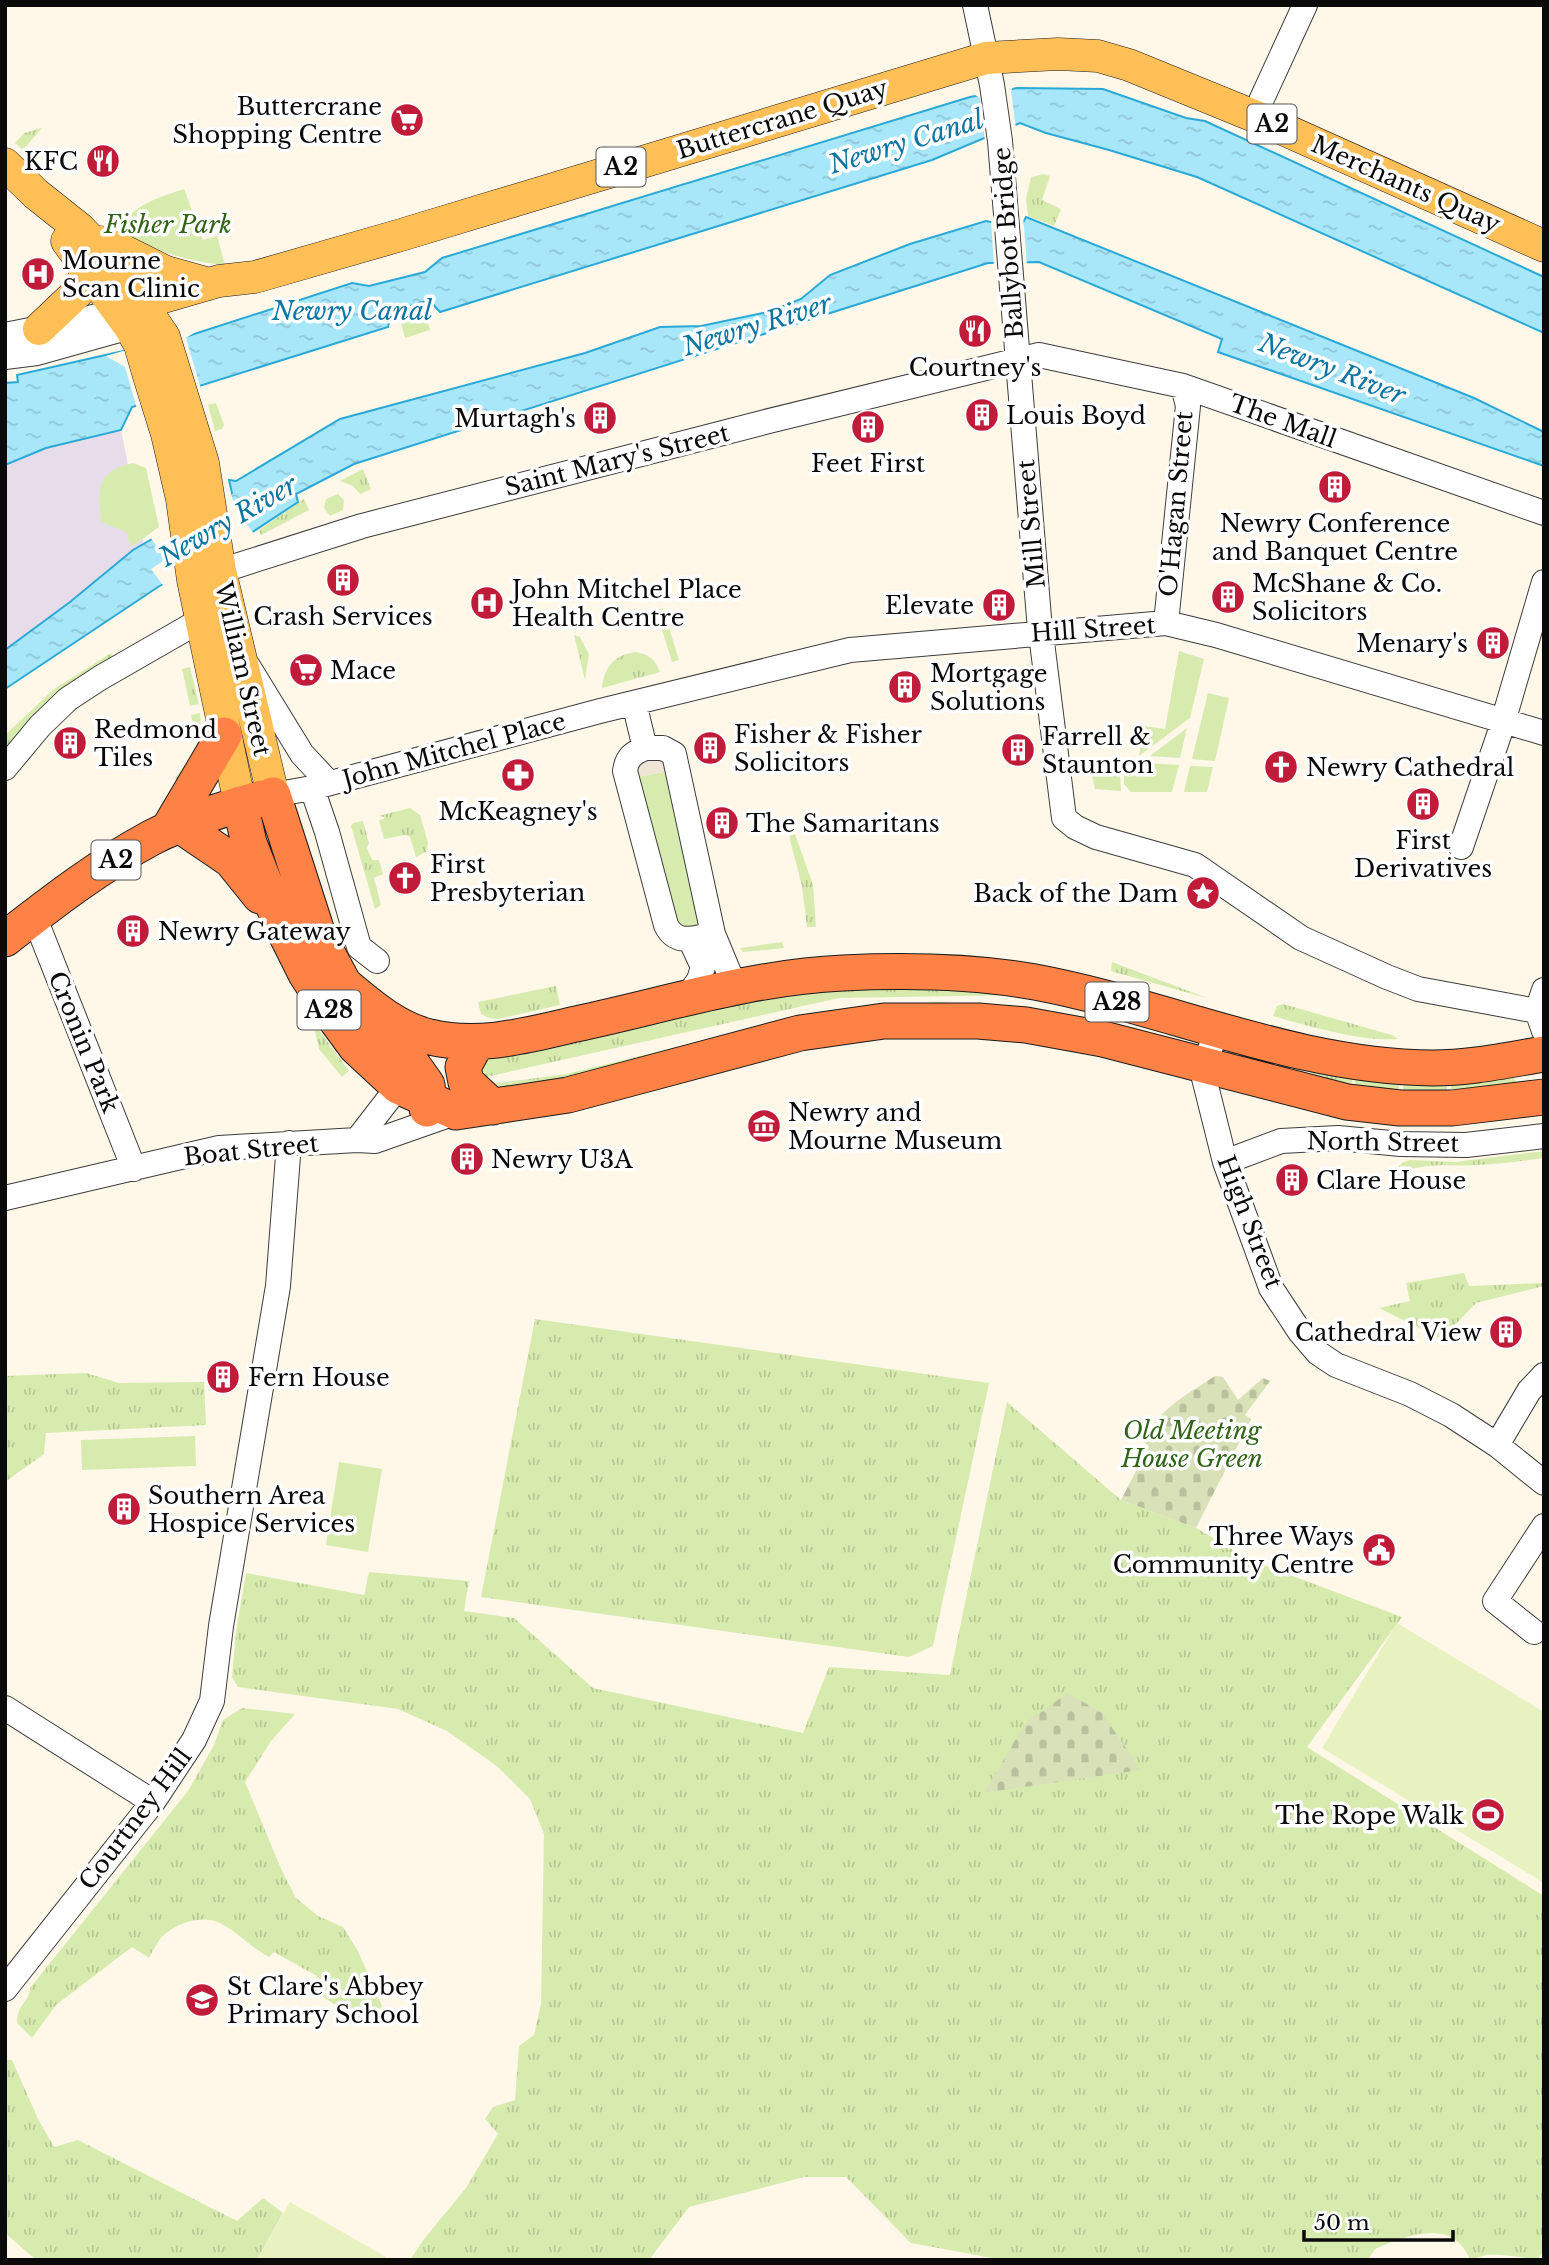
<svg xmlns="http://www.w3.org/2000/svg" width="1549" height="2265" font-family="'Libre Baskerville',serif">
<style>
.industrial{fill:#e7ddea}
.grass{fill:url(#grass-tufts)}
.cemetery{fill:url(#cemetery-stones)}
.park{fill:#d7ebaf}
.pitch{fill:#e8f2c1}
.plaza{fill:#eee5d7}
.water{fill:url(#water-ripples);stroke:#2ba9d6;stroke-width:2}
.pier{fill:#fff7e7}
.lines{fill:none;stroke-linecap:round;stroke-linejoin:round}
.minor-casing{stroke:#3d3d3d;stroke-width:26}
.major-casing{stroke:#1b1b1b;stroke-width:33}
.highway-casing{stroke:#1b1b1b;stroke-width:37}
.minor{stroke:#fff;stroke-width:24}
.major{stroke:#ffbf57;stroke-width:32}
.highway{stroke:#fe8146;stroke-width:35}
.labels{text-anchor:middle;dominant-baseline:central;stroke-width:7;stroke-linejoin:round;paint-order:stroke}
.shield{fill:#fff;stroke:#545454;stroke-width:2}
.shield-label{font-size:23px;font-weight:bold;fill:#0a0a0a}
.poi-label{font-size:24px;fill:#0a0a0a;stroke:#fff;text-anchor:start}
.street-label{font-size:24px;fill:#0a0a0a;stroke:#fff}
.park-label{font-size:24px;font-style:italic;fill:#326418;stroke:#fff}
.water-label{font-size:26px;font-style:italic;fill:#0d76a2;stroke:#fff}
</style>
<defs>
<pattern id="grass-tufts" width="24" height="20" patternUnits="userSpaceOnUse" patternTransform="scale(1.75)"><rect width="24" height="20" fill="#d7ebaf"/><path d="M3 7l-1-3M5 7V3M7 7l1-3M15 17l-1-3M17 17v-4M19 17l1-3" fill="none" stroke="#b7c895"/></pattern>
<pattern id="cemetery-stones" width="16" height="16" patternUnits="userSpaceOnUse" patternTransform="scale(1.75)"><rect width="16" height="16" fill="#d9e1b8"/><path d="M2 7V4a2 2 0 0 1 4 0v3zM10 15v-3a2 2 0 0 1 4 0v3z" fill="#b9c09d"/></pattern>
<pattern id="water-ripples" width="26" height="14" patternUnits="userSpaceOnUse" patternTransform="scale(1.75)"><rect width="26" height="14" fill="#a8e7fa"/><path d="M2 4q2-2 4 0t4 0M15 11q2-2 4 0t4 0" fill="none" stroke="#8fc5d5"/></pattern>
</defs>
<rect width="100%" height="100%" fill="#fff7e7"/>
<!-- industrial -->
<path class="industrial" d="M121,430L145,550L5,656V465L46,448Z"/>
<!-- grass -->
<path class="grass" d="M42,128L23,150L15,143L24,133Z
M1044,174L1050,176L1042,200L1061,209L1054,226L1028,216L1026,199L1031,177Z
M363,469L371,489L360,494L353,486L340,481Z
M304,499L309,510L261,535L259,530Z
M663,608L679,660L672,662L656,610Z
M574,635L580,637L589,654L585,680Z
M636,652C650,655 655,659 660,672L602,688C604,667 615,654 636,652Z
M111,653L113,658L57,694L5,749V735L54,689Z
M190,667L199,704L190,706L182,669Z
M200,713C203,753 204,756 180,788L175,779L188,760L200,756L191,715Z
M410,808L420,815L428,843L426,852L416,857L410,837L405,835L384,839L379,820L384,819V817L378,816Z
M363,821L369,843L367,848L372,860H379L383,874L374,878L381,905L375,909L351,826L353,823Z
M795,834L813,885L816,927H807L802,886L789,836Z
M782,942L784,948L743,952L740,948Z
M1112,962L1210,999L1114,972L1111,971Z
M836,984H946L1020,995L839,998L486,1077L478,1067L486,1052Z
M556,986L560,1005L498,1019L489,1018L481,1014L478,1002Z
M940,1002L1053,1012L1052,1017L497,1088L492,1084L566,1074L788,1020L848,1010Z
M1283,1004L1392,1035L1398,1039C1362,1042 1308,1026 1273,1016L1277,1006Z
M313,1022L349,1071L342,1077L319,1049Z
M1313,1066L1353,1074L1351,1091L1309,1083Z
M1356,1074L1400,1080L1398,1095L1354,1092Z
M1511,1075L1516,1081V1086L1451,1097V1079Z
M1404,1079L1447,1080V1097L1402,1096Z
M1544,1151V1158C1522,1161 1499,1164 1477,1165C1453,1167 1414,1160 1396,1178L1393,1173L1402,1163L1410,1160L1455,1162Z
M1464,1273L1469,1286L1544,1283V1286L1476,1303L1453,1327L1445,1341L1379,1308L1410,1301L1406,1283Z
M535,1319L989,1383L933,1646L909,1657L481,1597Z
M86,1373L119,1383L204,1382L206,1425L46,1433L44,1454L5,1482V1376Z
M1007,1402L1121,1500L1196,1528L1250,1560L1402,1617L1307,1747L1544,1896V2250L1537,2260C1521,2257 1503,2254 1486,2255C1480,2256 1477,2259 1470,2260C1468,2255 1465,2249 1461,2245C1440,2221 1399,2239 1375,2249L1368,2260H1003L911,2243L846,2177H804L689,2207L649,2260H410L424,2239L466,2188L498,2134L485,2119L493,2107L515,2100L519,2046L534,2035L541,2004L544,1834L530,1799L498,1767L447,1731L398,1709L238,1687L232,1677L236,1632L246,1573L364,1595L369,1572L469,1581L464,1611L514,1618L593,1688L803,1733L829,1667L950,1675Z
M242,1708L295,1714L271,1741L245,1782L282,1871L296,1898L318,1916L343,1927L358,1951L382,2006L369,2026L315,1992L319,1987L315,1984L317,1976L274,1952L269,1957C251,1948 238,1932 220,1923C201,1914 173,1924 160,1939C156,1945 152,1952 149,1958L132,1947L56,2005L32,2038L17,2023C17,2003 30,2002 30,1988L188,1791L214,1745L223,1720Z
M5,2060H12L38,2119L54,2147L78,2140L237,2221L263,2198L283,2213L257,2260H36L5,2233Z"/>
<!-- cemetery -->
<path class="cemetery" d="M1215,1376L1223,1377L1238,1400L1263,1378L1270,1381L1245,1415L1251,1419L1196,1528L1121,1500L1149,1446L1142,1441C1162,1407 1183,1397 1215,1376Z
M1068,1693L1102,1713L1141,1770L984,1793L1026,1722Z"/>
<!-- park -->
<path class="park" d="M184,189L203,240L217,236L225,265C185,261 150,251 118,226C140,203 154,199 184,189Z
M426,316L430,330L405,338L401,323Z
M216,403L224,425L222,429L215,431L208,405Z
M133,463L146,468L159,527L131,547L126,532L101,522C98,489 96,471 133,463Z
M338,494L344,500L343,510L330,516L324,508L326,499Z
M1179,651L1204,659L1190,718L1139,756L1144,726L1165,729Z
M1208,693L1229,698L1215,761L1192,759Z
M1187,728L1180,758L1150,756Z
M1093,760L1127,764L1126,770L1120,774L1121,791L1095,789L1090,765Z
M1143,763L1179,765L1172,792H1131L1124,784V775Z
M1190,766L1213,767L1207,792H1184Z
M668,771L701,921C695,927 684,931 676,928L638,777Z
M195,1436L196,1466L82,1470L81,1440Z
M339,1462L382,1469L368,1552L326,1545Z"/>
<!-- pitch -->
<path class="pitch" d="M1397,1623L1544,1712V1883L1322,1748Z
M290,2202L386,2257L385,2260H257Z"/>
<!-- plaza -->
<path class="plaza" d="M639,760H663L668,771L638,777L635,765Z"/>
<!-- water -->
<path class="water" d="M1017,88L1103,89L1186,118L1205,121L1544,277V333L1197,177L1109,150L1046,133L1020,123L932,160L440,312L429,300L391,312L388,327L132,407L121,430L46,448L5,465V383L18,382L17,375L185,337L352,283L369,286L425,272L442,258L970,97Z
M1026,217L1474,398L1544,432V466L1218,352L1222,339L1039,262L988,263L354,464L296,494L298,502L251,533L158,587L5,689V650L70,602L133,550L232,493L229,480L236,481L340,419L585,353L660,327L701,326L768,312L801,299L830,275L910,244L986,221L1020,228Z"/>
<!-- pier -->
<path class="pier" d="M1014,85L1011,91L1016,129L985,142L980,98L972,93Z
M1023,215L1027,266L994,267L991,219L1018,224Z
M203,327L186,338L201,389L137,409L125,367L106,356Z
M226,478L236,510L255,535L165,588L151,569L166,559L150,537L228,491Z"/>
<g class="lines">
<!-- minor casing -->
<g class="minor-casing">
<path id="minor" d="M975,5L992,85L1000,141L1039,618L1064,818L1075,827L1096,837L1195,865L1301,938L1387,977L1418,989L1537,1011
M1254,116L1305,5
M5,335L85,319L119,310
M5,357L37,353L130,327
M220,571L362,526L765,422L1039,355L1183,386L1544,513
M1166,623L1188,406L1183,386
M248,666L302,754L329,783
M634,703L645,748H663L674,754L713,934L730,975L743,985
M645,748C633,753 627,757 625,771L666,925C676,946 695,938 713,934
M5,768L40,726L68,699L100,678L201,620
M312,788L327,832L359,947L377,961
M273,795L312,788L600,711L850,650L1166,623L1216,635L1544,733
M1461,847L1500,732L1544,582
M34,916L134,1169
M687,997L699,980L703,967L690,939
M1537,1011L1544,990
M1537,1011L1544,1031
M1217,1030L1204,1066V1078L1225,1162L1271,1288L1300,1332L1318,1353L1336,1365L1410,1394L1451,1415L1497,1445L1544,1483
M357,1140L408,1074
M1225,1162L1281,1141L1338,1138L1401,1144L1466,1145L1544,1136
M5,1198L219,1148L357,1140L375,1141L452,1114
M1497,1445L1529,1391L1544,1375
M1534,1632L1495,1601L1544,1526
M5,1708L153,1802
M5,1989L153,1802L194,1740L212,1701L221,1626L278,1286L289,1143"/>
</g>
<!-- major casing -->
<g class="major-casing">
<path id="major" d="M5,164L36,194L80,229L118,269L164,337L203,463L220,571L273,795
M67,241L130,327L140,345L149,376L167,434L182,499L193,580L240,804
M100,242L108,243L166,272L209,284
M119,310L219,281L255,277L401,235L986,58L1058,54L1098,56L1129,65L1254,116L1544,246
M39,329L78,292L88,269"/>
</g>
<!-- highway casing -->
<g class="highway-casing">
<path id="highway" d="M273,795L319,938L368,1028L405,1054L427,1085L429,1101L427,1109
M240,804L249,843L279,920L306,974L334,1017L356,1047L398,1086L456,1112L568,1095L800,1033L884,1021H978L1026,1025L1103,1039L1347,1102L1400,1108H1452L1544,1097
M181,826L231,860L260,896
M168,830L224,735
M5,939C51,903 99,866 151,838C181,822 230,807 263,798
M346,986C371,1007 398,1030 430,1037C479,1049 528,1035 576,1024C665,1005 752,977 843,973C907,970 972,971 1035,982C1168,1007 1295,1067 1433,1068C1471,1068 1507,1060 1544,1054
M477,1042L463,1067L466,1082L493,1107"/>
</g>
<!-- minor -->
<use href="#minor" class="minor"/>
<!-- major -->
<use href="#major" class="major"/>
<!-- highway -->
<use href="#highway" class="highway"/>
</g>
<!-- icons -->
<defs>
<g id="supermarket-disc" transform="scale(1.75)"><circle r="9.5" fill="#c11b3a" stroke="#fff"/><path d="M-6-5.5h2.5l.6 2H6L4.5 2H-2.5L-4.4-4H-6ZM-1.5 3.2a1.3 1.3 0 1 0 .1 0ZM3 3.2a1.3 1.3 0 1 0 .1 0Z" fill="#fff"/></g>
<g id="restaurant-disc" transform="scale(1.75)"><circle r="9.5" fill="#c11b3a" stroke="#fff"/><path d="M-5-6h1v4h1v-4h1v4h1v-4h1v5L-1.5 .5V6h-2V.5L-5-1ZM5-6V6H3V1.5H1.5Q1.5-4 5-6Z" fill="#fff"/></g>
<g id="hospital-disc" transform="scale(1.75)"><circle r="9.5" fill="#c11b3a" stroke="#fff"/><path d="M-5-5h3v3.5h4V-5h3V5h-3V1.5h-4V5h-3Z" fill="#fff"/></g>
<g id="building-disc" transform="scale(1.75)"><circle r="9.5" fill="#c11b3a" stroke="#fff"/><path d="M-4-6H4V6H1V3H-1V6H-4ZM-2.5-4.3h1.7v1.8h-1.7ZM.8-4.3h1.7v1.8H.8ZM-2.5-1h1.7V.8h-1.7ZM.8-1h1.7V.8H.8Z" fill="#fff"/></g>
<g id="church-disc" transform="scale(1.75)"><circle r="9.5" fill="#c11b3a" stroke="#fff"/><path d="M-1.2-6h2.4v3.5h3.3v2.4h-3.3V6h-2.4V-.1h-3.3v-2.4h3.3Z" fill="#fff"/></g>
<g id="pharmacy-disc" transform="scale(1.75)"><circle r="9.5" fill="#c11b3a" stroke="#fff"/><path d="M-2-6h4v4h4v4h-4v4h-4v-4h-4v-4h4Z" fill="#fff"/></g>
<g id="sight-disc" transform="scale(1.75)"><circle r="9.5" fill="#c11b3a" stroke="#fff"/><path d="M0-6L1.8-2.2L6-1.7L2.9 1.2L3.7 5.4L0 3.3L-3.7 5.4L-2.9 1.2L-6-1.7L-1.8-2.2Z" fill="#fff"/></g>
<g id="museum-disc" transform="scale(1.75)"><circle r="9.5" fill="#c11b3a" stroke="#fff"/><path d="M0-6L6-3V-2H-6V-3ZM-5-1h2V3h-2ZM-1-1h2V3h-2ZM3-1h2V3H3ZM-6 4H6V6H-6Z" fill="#fff"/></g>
<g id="civic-disc" transform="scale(1.75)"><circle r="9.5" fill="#c11b3a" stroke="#fff"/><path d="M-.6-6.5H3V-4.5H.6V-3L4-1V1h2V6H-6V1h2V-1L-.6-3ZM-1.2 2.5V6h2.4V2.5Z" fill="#fff"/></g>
<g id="stadium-disc" transform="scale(1.75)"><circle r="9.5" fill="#c11b3a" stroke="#fff"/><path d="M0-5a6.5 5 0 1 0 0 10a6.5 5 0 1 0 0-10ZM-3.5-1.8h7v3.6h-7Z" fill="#fff"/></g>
<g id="school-disc" transform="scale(1.75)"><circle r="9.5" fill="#c11b3a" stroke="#fff"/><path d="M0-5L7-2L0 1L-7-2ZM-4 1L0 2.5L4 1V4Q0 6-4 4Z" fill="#fff"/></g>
</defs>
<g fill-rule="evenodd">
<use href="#supermarket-disc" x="407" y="120"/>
<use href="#restaurant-disc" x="103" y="161"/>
<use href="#hospital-disc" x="38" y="274"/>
<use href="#restaurant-disc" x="975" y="331"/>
<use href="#building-disc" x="982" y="415"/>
<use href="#building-disc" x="600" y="418"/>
<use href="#building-disc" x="868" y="427"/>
<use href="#building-disc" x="1335" y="487"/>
<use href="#building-disc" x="343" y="580"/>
<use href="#building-disc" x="1228" y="597"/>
<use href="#hospital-disc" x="487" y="603"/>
<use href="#building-disc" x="999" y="605"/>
<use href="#building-disc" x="1493" y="643"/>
<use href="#supermarket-disc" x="306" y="670"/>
<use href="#building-disc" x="905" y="687"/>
<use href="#building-disc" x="70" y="743"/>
<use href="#building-disc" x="710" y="748"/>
<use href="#building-disc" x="1018" y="750"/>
<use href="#church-disc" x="1281" y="767"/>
<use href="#pharmacy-disc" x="518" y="775"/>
<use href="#building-disc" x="1423" y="804"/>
<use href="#building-disc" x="722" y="823"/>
<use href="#church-disc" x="405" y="878"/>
<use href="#sight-disc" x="1203" y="893"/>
<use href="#building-disc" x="133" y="931"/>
<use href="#museum-disc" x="764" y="1126"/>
<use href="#building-disc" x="467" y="1159"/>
<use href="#building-disc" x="1292" y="1180"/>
<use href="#building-disc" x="1506" y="1332"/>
<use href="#building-disc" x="223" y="1377"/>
<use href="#building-disc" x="124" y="1509"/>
<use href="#civic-disc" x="1379" y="1550"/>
<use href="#stadium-disc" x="1488" y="1815"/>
<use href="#school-disc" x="202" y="2000"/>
</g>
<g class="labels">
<!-- shield labels -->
<g class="shield">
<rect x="1247.5" y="104.5" width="49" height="39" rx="5"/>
<rect x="596.5" y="147.5" width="49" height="39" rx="5"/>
<rect x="91.5" y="840.5" width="49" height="39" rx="5"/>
<rect x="1085.5" y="982.5" width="63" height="39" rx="5"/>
<rect x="297.5" y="990.5" width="63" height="39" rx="5"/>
</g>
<g class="shield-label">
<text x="1272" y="124">A2</text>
<text x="621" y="167">A2</text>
<text x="116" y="860">A2</text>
<text x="1117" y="1002">A28</text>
<text x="329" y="1010">A28</text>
</g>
<!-- poi labels -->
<g class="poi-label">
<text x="382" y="106" text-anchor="end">Buttercrane<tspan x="382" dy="28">Shopping Centre</tspan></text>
<text x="78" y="161" text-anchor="end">KFC</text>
<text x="62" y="260">Mourne<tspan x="62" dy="28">Scan Clinic</tspan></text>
<text x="975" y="367" text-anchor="middle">Courtney's</text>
<text x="1006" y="415">Louis Boyd</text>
<text x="576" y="418" text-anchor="end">Murtagh's</text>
<text x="868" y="463" text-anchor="middle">Feet First</text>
<text x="1335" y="523" text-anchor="middle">Newry Conference<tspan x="1335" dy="28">and Banquet Centre</tspan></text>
<text x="1252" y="583">McShane &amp; Co.<tspan x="1252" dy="28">Solicitors</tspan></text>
<text x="512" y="589">John Mitchel Place<tspan x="512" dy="28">Health Centre</tspan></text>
<text x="974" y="605" text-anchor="end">Elevate</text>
<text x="343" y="616" text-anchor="middle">Crash Services</text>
<text x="1468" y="643" text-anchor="end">Menary's</text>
<text x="330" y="670">Mace</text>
<text x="930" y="673">Mortgage<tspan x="930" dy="28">Solutions</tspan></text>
<text x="94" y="729">Redmond<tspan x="94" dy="28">Tiles</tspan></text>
<text x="734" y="734">Fisher &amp; Fisher<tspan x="734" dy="28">Solicitors</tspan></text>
<text x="1042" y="736">Farrell &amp;<tspan x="1042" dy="28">Staunton</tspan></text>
<text x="1306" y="767">Newry Cathedral</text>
<text x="518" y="811" text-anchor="middle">McKeagney's</text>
<text x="746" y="823">The Samaritans</text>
<text x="1423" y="840" text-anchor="middle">First<tspan x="1423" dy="28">Derivatives</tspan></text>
<text x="430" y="864">First<tspan x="430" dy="28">Presbyterian</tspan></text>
<text x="1178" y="893" text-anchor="end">Back of the Dam</text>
<text x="158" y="931">Newry Gateway</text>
<text x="788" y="1112">Newry and<tspan x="788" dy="28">Mourne Museum</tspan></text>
<text x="491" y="1159">Newry U3A</text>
<text x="1316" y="1180">Clare House</text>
<text x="1482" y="1332" text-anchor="end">Cathedral View</text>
<text x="248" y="1377">Fern House</text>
<text x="148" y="1495">Southern Area<tspan x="148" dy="28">Hospice Services</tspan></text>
<text x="1354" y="1536" text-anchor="end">Three Ways<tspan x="1354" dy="28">Community Centre</tspan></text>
<text x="1464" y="1815" text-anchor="end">The Rope Walk</text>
<text x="227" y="1986">St Clare's Abbey<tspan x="227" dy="28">Primary School</tspan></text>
</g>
<!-- street labels -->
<g class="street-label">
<text transform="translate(782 119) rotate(-17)">Buttercrane Quay</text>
<text transform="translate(1406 184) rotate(24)">Merchants Quay</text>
<text transform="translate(1008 243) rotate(-94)">Ballybot Bridge</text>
<text transform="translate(1283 421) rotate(20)">The Mall</text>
<text transform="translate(617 460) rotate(-14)">Saint Mary's Street</text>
<text transform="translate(1176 504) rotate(-85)">O'Hagan Street</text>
<text transform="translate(1031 524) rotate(-95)">Mill Street</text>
<text transform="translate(1093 629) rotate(-4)">Hill Street</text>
<text transform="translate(243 669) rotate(77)">William Street</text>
<text transform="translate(454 750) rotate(-15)">John Mitchel Place</text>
<text transform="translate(84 1042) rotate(68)">Cronin Park</text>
<text transform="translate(1383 1142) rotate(1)">North Street</text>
<text transform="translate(251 1150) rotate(-6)">Boat Street</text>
<text transform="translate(1250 1222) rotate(69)">High Street</text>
<text transform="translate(135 1819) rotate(-53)">Courtney Hill</text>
</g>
<!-- park labels -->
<g class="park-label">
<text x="168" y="224">Fisher Park</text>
<text x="1192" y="1430">Old Meeting<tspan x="1192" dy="28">House Green</tspan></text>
</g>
<!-- water labels -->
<g class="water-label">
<text transform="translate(906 142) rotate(-17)">Newry Canal</text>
<text x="352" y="311">Newry Canal</text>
<text transform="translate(757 325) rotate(-17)">Newry River</text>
<text transform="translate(1332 369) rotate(21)">Newry River</text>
<text transform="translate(228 521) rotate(-30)">Newry River</text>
</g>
</g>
<!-- border -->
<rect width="1549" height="2265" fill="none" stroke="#0a0a0a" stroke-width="14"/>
<!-- scale -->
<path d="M1304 2230v10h149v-10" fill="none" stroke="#0a0a0a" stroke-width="3.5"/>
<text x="1314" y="2230" font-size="21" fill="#0a0a0a" stroke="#ffffff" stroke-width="5" paint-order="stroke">50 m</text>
</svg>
